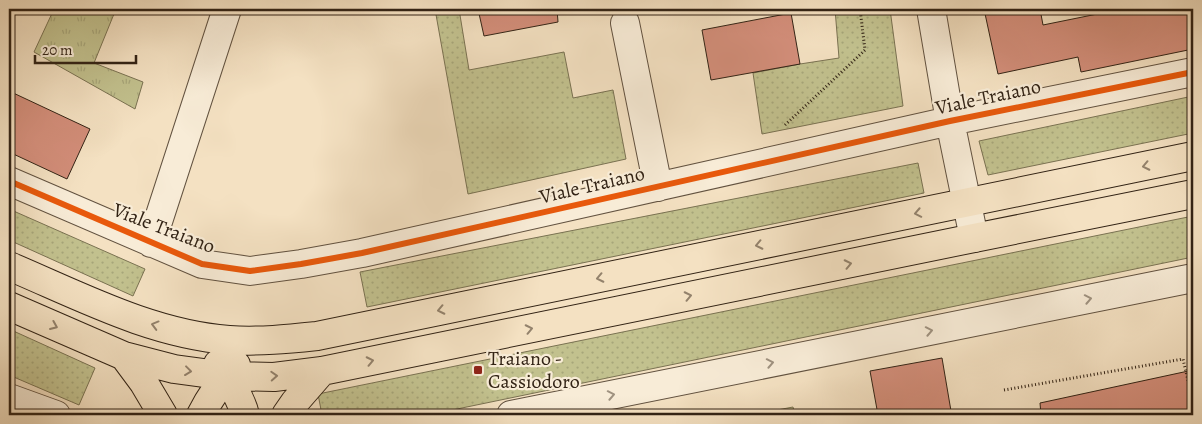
<svg xmlns="http://www.w3.org/2000/svg" width="1202" height="424" font-family="Alegreya,serif">
<style>
.grass{fill:url(#grass-tufts);stroke:#7a7252}
.park{fill:url(#park-dots);stroke:#7a7252}
.building{fill:#d38e7a;stroke:#322315}
.lines{fill:none;stroke-linecap:round;stroke-linejoin:round}
.minor-casing{stroke:#625240;stroke-width:30}
.major-casing{stroke:#322315;stroke-width:30}
.path{stroke:#322315;stroke-width:3;stroke-dasharray:1 2.5;stroke-linecap:butt}
.minor{stroke:#f8ecd7;stroke-width:28}
.major{stroke:#f4e1c2;stroke-width:28}
.cycleway-casing{stroke:#f8ecd7;stroke-width:9}
.cycleway{stroke:#e8590c;stroke-width:6}
.oneway{stroke:#93826c}
.oneway2{stroke:#9f9280}
.poi-dot{fill:#8f2418;stroke:#f8ecd7;stroke-width:2}
.labels{text-anchor:middle;dominant-baseline:central;stroke-width:4.5;stroke-linejoin:round;paint-order:stroke}
.street-label{font-size:20px;fill:#322315;stroke:#f8ecd7}
.poi-label{font-size:20px;fill:#322315;stroke:#f8ecd7;text-anchor:start}
</style>
<defs>
<pattern id="grass-tufts" width="24" height="20" patternUnits="userSpaceOnUse" patternTransform="scale(1.25)"><rect width="24" height="20" fill="#c2c18e"/><path d="M3 7l-1-3M5 7V3M7 7l1-3M15 17l-1-3M17 17v-4M19 17l1-3" fill="none" stroke="#a7a67a"/></pattern>
<pattern id="park-dots" width="8" height="8" patternUnits="userSpaceOnUse" patternTransform="scale(1.25)"><rect width="8" height="8" fill="#c2c18e"/><path d="M2 2h.1M6 6h.1" fill="none" stroke="#a7a67a" stroke-width="1.8" stroke-linecap="round"/></pattern>
</defs>
<rect width="100%" height="100%" fill="#f4e1c2"/>
<filter id="stains"><feTurbulence type="fractalNoise" baseFrequency=".004" numOctaves="4"/><feColorMatrix values="0 0 0 0 .2 0 0 0 0 .09 0 0 0 0 .02 0 0 0 .5 -.17"/></filter>
<radialGradient id="worn" r=".72"><stop offset=".6" stop-color="#630" stop-opacity="0"/><stop offset="1" stop-color="#630" stop-opacity=".3"/></radialGradient>
<!-- grass -->
<path class="grass" d="M54,9H116L94,63L143,82L135,109L34,52Z"/>
<!-- park -->
<path class="park" d="M435,9H459L469,70L564,52L573,98L613,90L626,159L468,194Z
M835,9H890L903,106L762,134L753,73L800,64L839,58Z
M1193,96V133L988,175L979,141Z
M918,163L924,193L367,307L360,272Z
M9,209L145,269L133,296L9,240Z
M1193,216V257L428,415H322L318,394Z
M9,329L95,368L79,405L9,375Z
M793,407L795,415H751Z"/>
<!-- building -->
<path class="building" d="M478,9H557L558,22L484,36Z
M984,9H1040L1043,25L1122,9H1193V49L1081,72L1078,57L998,74Z
M791,13L800,64L711,80L702,30Z
M9,91L90,129L67,179L9,152Z
M942,358L951,411L927,415H878L870,371Z
M1193,370V415H1041L1040,403Z"/>
<g class="lines">
<!-- minor casing -->
<g class="minor-casing">
<path id="minor" d="M931,9L950,121L974,238
M625,23L658,187
M9,181L202,264L250,271L301,264L362,253L950,121L1193,72
M151,243L227,9
M9,398L56,415
M511,415L1193,278"/>
</g>
<!-- major casing -->
<g class="major-casing">
<path id="major" d="M9,266C80,296 151,334 229,340C259,342 288,339 317,336L1193,156
M9,306L124,356L174,369L226,376L274,377L322,371L974,238L1193,194
M124,356L144,383L163,415
M218,364C228,378 241,398 245,415
M201,415C210,397 222,380 236,365
M286,415L295,402L322,371"/>
</g>
<!-- path -->
<path class="path" d="M785,125L865,50L860,9
M1004,390L1183,359L1193,402"/>
<!-- minor -->
<use href="#minor" class="minor"/>
<!-- major -->
<use href="#major" class="major"/>
<!-- cycleway casing -->
<g class="cycleway-casing">
<path id="cycleway" d="M9,181L202,264L250,271L301,264L362,253L950,121L1193,72"/>
</g>
<!-- cycleway -->
<use href="#cycleway" class="cycleway"/>
</g>
<!-- one-way arrows -->
<defs><path id="oneway-chevron" d="M-2-3.5L2.5 0L-2 3.5" fill="none" stroke-width="1.6" stroke-linecap="round" stroke-linejoin="round" transform="scale(1.25)"/></defs>
<g class="oneway">
<use href="#oneway-chevron" transform="translate(1146 166) rotate(168)"/>
<use href="#oneway-chevron" transform="translate(918 213) rotate(169)"/>
<use href="#oneway-chevron" transform="translate(759 245) rotate(168)"/>
<use href="#oneway-chevron" transform="translate(848 264) rotate(-12)"/>
<use href="#oneway-chevron" transform="translate(600 278) rotate(168)"/>
<use href="#oneway-chevron" transform="translate(688 296) rotate(-12)"/>
<use href="#oneway-chevron" transform="translate(441 310) rotate(168)"/>
<use href="#oneway-chevron" transform="translate(155 325) rotate(-165)"/>
<use href="#oneway-chevron" transform="translate(54 326) rotate(23)"/>
<use href="#oneway-chevron" transform="translate(529 329) rotate(-12)"/>
<use href="#oneway-chevron" transform="translate(370 361) rotate(-12)"/>
<use href="#oneway-chevron" transform="translate(188 371) rotate(7)"/>
<use href="#oneway-chevron" transform="translate(274 376) rotate(-3)"/>
</g>
<g class="oneway2">
<use href="#oneway-chevron" transform="translate(1088 299) rotate(-11)"/>
<use href="#oneway-chevron" transform="translate(929 331) rotate(-11)"/>
<use href="#oneway-chevron" transform="translate(770 363) rotate(-11)"/>
<use href="#oneway-chevron" transform="translate(611 395) rotate(-11)"/>
</g>
<!-- markers -->
<rect class="poi-dot" x="473" y="365" width="10" height="10" rx="2.5"/>
<g class="labels">
<!-- street labels -->
<g class="street-label">
<text transform="translate(988 97) rotate(-12)">Viale Traiano</text>
<text transform="translate(592 185) rotate(-13)">Viale Traiano</text>
<text transform="translate(164 228) rotate(21)">Viale Traiano</text>
</g>
<!-- poi labels -->
<g class="poi-label">
<text x="488" y="358">Traiano -<tspan x="488" dy="23">Cassiodoro</tspan></text>
</g>
</g>
<!-- margin -->
<rect width="1202" height="424" fill="none" stroke="#f4e1c2" stroke-width="30"/>
<rect x="10" y="10" width="1182" height="404" fill="none" stroke="#322315" stroke-width="2.5"/>
<rect x="15" y="15" width="1172" height="394" fill="none" stroke="#322315"/>
<!-- scale -->
<path d="M35 55v8h101v-8" fill="none" stroke="#322315" stroke-width="2.5"/>
<text x="42" y="55" font-size="15" fill="#322315" stroke="#f8ecd7" stroke-width="4" paint-order="stroke">20 m</text>
<rect width="100%" height="100%" filter="url(#stains)"/>
<rect width="100%" height="100%" fill="url(#worn)"/>
</svg>
